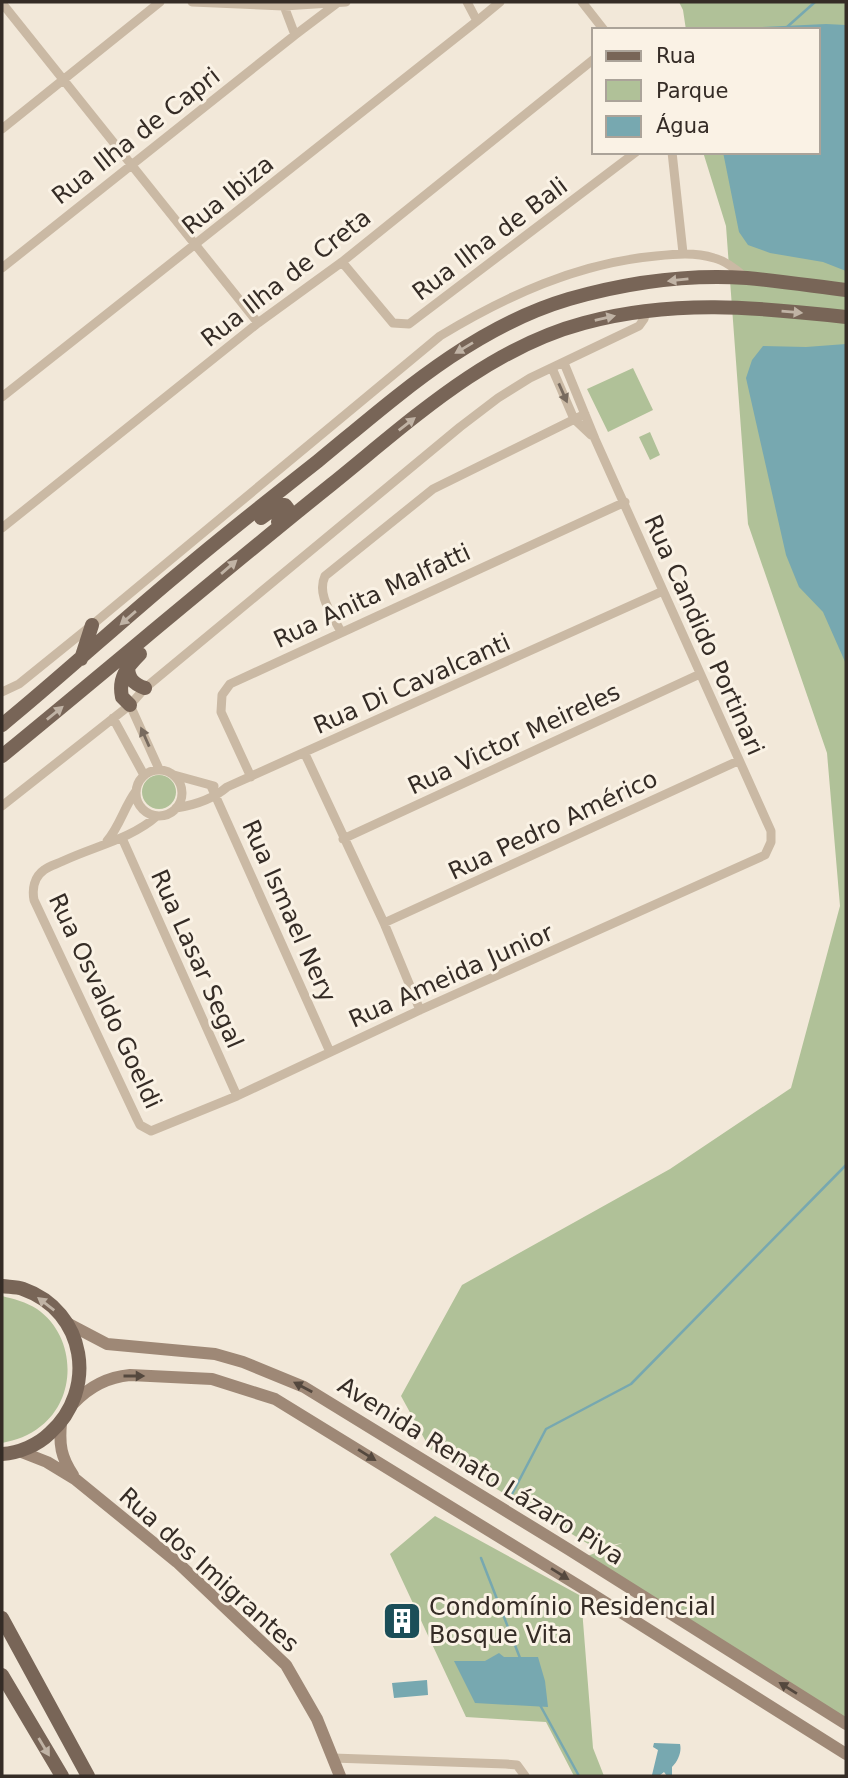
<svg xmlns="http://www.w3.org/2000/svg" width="848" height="1778" font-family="'DejaVu Sans',sans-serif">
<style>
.green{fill:#b0c198}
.water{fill:#77a8b0}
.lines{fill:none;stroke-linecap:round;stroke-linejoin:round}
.stream{stroke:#77a8b0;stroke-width:2.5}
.street{stroke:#cab9a4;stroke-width:9}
.secondary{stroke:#9e8876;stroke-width:12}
.primary{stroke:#786557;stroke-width:14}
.oneway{fill:#c0b3a5}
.oneway2{fill:#786b5f}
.oneway3{fill:#54483e}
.labels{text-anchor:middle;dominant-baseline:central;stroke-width:6;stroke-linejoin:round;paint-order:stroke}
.street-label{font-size:24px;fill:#352c26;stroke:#faf2e5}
.poi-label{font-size:24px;fill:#352c26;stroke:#faf2e5;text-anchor:start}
</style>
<rect width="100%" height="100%" fill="#f2e8d9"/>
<!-- green -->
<path class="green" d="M679,2H846V1724L582,1558L622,1543L595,1548L430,1449L401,1396L462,1285L670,1169L791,1088L840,906L827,753L748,524L726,226L703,152H818V30H686L683,10Z
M633,368L653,410L608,432L587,389Z
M650,432L660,455L650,460L639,437Z
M142 792a17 17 0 1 1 34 0a17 17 0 1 1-34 0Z
M2,1296C14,1299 26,1302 37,1309C76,1336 78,1397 41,1426C29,1436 16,1440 2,1443Z
M435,1516L581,1596L593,1748L604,1776H574L546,1722L466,1717L390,1554Z"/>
<!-- water -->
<path class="water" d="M826,24L846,25V271L823,262L770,253L748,245L739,232L723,152H818V30H702Z
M846,344V664L823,612L799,587L786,555L746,378L752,360L763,346L806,347Z
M499,1653L504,1657H538L545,1681L548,1707L475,1703L454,1661H485Z
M427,1680L428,1695L394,1698L392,1683Z
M654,1743L680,1744C682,1752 678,1761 672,1767V1776H667L664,1772L659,1776L652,1775L658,1750L653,1747Z"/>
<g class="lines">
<!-- stream -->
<path class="stream" d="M788,30L787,27L815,2
M511,1496L546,1429L631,1384L846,1165
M481,1558L520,1658
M540,1705L579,1776"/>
<!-- street -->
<path class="street" d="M192,2L284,6L346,2
M467,2L477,21L500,2
M582,2L604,30
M2,3L258,323
M284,6L295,35L336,4
M2,129L160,2
M672,152L683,253
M342,262L393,323L409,324L636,152
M2,268L295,35
M552,368L574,419L591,435
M2,397L477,21
M2,528L258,323L342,262L594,59
M341,632C333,615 316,595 325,576L433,489L585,414
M2,692L19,684L92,625L440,336C506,296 578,263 656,256C675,254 695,252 714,258C726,261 737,270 746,278
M130,705L159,769
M113,718L144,775
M305,754L384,923L420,1010
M136 793a23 23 0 1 1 46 0a23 23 0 1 1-46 0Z
M174,775L214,786
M251,777L221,712L222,695L230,684L625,502
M211,786L330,1052
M2,806L130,705L145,688L460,427L498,398L530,378L639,326L644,319L646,310
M176,808C195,805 212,800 227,787L663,591
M157,816C131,839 95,846 63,861C57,864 49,866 44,870C34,877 32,889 34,900L137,1119L140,1125L151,1131L237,1096L420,1010L765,855L771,842V831L595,439L564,363
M122,838L237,1096
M343,839L700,674
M107,841C120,826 124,807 136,791
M384,923L738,761
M333,1758L506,1764L517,1765L525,1776"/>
<!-- secondary -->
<path class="secondary" d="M67,1323L107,1344L215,1354L243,1362L304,1387L568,1549L846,1724
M74,1403C89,1387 108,1377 130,1375L212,1379L275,1399L584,1589L846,1754
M61,1423C59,1445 61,1457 73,1475
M19,1451L47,1462L75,1479L177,1562L286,1665L317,1719L340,1776"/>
<!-- primary -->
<path class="primary" d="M261,518L279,505H285L288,509L287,514L278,522
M81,659L92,625
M128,666C128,678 133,684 145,688
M130,705L122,697C118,678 127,667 140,654
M2,725C62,676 119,623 178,574C224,535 271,498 318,461C395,398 471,328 569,299C625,283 688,274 747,278C780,281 813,286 846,290
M2,756C112,666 221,573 332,484C409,422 486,349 584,323C672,299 757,307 846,317
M2,1286C8,1287 17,1287 23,1289C86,1311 98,1390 50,1433C38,1445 19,1453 2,1454
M2,1618L88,1776
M2,1675L62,1776"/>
</g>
<!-- one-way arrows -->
<defs><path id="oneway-solid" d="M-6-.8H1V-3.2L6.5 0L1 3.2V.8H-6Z" transform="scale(1.75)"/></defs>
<g class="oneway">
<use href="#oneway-solid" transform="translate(678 280) rotate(174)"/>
<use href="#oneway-solid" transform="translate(792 312) rotate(5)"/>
<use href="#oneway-solid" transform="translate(605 318) rotate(-13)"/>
<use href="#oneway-solid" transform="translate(464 348) rotate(149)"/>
<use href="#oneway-solid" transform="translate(407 424) rotate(-38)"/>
<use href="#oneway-solid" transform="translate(229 567) rotate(-41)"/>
<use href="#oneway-solid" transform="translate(128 618) rotate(139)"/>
<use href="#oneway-solid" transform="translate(55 713) rotate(-39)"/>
<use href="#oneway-solid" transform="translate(46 1304) rotate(-142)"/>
<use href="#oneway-solid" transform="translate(44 1747) rotate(59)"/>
</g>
<g class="oneway2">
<use href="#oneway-solid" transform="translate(563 393) rotate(66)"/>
<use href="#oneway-solid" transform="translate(145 737) rotate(-114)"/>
</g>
<g class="oneway3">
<use href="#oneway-solid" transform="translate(134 1376)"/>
<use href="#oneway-solid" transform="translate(303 1387) rotate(-152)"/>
<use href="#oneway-solid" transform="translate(367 1455) rotate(32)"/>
<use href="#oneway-solid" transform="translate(560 1574) rotate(32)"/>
<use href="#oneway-solid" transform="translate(788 1688) rotate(-148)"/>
</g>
<!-- icons -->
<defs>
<g id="building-square" transform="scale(2.0125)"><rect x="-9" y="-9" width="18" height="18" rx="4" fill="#1b4e58" stroke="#faf2e5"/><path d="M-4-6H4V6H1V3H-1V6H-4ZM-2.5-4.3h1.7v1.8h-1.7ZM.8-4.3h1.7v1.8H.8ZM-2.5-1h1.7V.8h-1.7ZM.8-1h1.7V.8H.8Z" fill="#fff"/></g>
</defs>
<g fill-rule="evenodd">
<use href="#building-square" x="402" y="1621"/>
</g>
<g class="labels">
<!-- street labels -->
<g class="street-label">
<text transform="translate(136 136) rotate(-38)">Rua Ilha de Capri</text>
<text transform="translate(228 195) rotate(-39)">Rua Ibiza</text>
<text transform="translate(490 239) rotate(-37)">Rua Ilha de Bali</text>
<text transform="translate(286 278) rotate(-38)">Rua Ilha de Creta</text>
<text transform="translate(372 596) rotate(-25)">Rua Anita Malfatti</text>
<text transform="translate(704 635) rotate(66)">Rua Candido Portinari</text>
<text transform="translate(412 684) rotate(-24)">Rua Di Cavalcanti</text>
<text transform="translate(514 739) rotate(-25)">Rua Victor Meireles</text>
<text transform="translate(553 825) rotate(-25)">Rua Pedro Américo</text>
<text transform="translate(289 911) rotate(66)">Rua Ismael Nery</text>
<text transform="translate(197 959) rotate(66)">Rua Lasar Segal</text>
<text transform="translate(451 976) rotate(-24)">Rua Ameida Junior</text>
<text transform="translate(105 1001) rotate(65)">Rua Osvaldo Goeldi</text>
<text transform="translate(481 1471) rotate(32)">Avenida Renato Lázaro Piva</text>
<text transform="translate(209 1570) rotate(42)">Rua dos Imigrantes</text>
</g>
<!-- poi labels -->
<g class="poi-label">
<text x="429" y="1607">Condomínio Residencial<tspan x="429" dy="28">Bosque Vita</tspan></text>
</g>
</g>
<!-- border -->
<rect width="848" height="1778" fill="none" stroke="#352c26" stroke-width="7"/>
<!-- legend -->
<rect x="592" y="28" width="228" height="126" fill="#faf2e5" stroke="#aba399" stroke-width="2"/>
<rect x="606" y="51" width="35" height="10" fill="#786557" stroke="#aba399" stroke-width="2"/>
<text x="656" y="63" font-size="21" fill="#352c26">Rua</text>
<rect x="606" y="80" width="35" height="21" fill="#b0c198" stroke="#aba399" stroke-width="2"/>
<text x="656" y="98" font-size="21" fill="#352c26">Parque</text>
<rect x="606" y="116" width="35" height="21" fill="#77a8b0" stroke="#aba399" stroke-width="2"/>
<text x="656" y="133" font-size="21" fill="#352c26">Água</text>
</svg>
